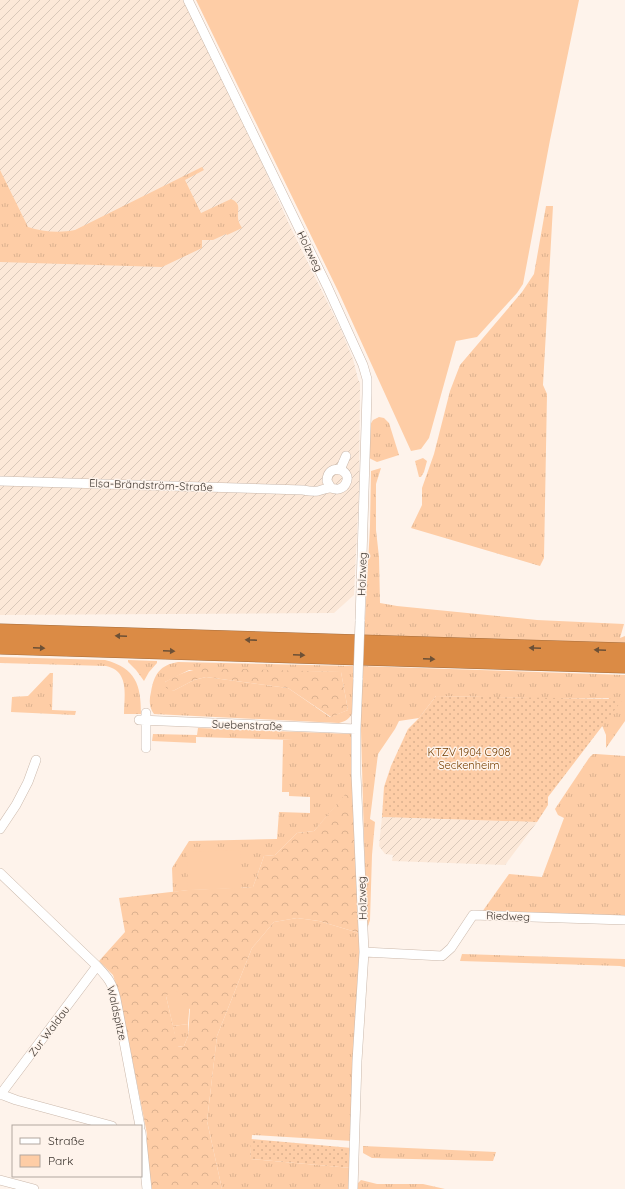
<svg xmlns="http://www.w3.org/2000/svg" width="625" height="1189" font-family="Quicksand,sans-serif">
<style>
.industrial{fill:url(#industrial-furrows)}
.grass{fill:url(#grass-tufts);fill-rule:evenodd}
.forest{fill:url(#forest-crowns);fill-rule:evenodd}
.park{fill:#fecda6}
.garden{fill:url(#garden-dots)}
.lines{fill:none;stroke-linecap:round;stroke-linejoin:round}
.minor-casing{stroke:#cbb9ac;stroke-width:10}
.motorway-casing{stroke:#a46d3e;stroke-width:17}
.minor{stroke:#fff;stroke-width:9}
.motorway{stroke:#db8b45;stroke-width:16}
.minor-bridge-casing{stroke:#cbb9ac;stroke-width:10;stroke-linecap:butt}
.minor-bridge{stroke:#fff;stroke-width:9}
.oneway{fill:#6c5036}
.labels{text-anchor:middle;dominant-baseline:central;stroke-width:3;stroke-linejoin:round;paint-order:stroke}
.street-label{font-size:11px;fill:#3d3630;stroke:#fef3eb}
.park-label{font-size:11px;fill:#753e00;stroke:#fef3eb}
</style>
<defs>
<pattern id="industrial-furrows" width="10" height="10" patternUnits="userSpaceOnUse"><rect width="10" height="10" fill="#fce8d8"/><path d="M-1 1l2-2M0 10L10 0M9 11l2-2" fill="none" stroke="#d9c8ba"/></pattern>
<pattern id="grass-tufts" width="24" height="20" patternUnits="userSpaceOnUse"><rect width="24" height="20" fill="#fecda6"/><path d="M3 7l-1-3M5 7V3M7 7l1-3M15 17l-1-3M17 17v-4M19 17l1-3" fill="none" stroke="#dbb18f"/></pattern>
<pattern id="forest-crowns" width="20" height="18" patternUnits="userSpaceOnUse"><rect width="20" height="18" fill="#fecda6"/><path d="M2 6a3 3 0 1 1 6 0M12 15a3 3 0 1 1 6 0" fill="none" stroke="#dbb18f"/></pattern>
<pattern id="garden-dots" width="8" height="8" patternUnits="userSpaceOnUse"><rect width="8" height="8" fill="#fecda6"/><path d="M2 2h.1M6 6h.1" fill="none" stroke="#dbb18f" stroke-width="1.8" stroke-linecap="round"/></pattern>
</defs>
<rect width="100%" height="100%" fill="#fef3eb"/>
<!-- industrial -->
<path class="industrial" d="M0,0H189L290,226L341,330L353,359L358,379L360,383L359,492L354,595L334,613L0,615Z
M382,817L436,819L537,822L505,865L392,861L393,855L385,854L379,846Z"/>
<!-- grass -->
<path class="grass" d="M202,167L204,170L185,180L201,213L231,199C242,204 237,209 238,218C238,221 240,225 242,228L227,235L226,234L213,240H202V248L162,267L0,262V170L28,227C42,232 61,233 75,230Z
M546,206H553L543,385L547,394L544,558L540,566L411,528L422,505V488L434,454L450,391L460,365L522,292L534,274Z
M379,417L384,418L389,423L399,455L377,462L369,458L370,425L373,420Z
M423,458L427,461L424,472L421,477H419L415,461Z
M381,468L376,484V530L379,557L380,603L397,606L537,620L624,624L620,638L625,636V643L364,638L370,526L371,471Z
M0,657L105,660C136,668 141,685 141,714H124C124,696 130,671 106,666L0,663Z
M128,660L157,661V663L149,672L144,681L136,670L128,662Z
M178,662L353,666L354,708C352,716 348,721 339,723L154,714C149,707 149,700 151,692C154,674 160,665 178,662ZM189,670L341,672L348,710L330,717L288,688L206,677L194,680L173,691L165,682Z
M360,666L625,675V721L606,748V735L601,723L609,698H530L436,696L419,718L399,721L395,729L378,754L370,819L375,822L372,855L370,920L367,929L366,912L361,731Z
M50,673H53L52,710L76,711L75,715L11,712L12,697L28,696Z
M198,728L351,734L355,770V787L348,792L314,831L297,833L275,855L264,856L253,887L188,890L173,892L172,868L189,841L277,839L279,812L310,813V797L289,796V792H282L283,740H293L196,737V743L152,741L153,734L197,735Z
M593,754H596L625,756V917L482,912L509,874L542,877L564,818L558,815L555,809L589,758Z
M297,918L319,921L359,933L362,953L352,1141L252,1135L250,1159L351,1168L350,1189H222L207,1121L217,1036L252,948L274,922Z
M462,954L625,959V967L620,966L460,961Z
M188,1024V1036L184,1046L177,1047L173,1026Z
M363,1146L496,1152L493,1161L372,1158L363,1153Z
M361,1180L377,1184H423L445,1189H358L357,1188L358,1183Z"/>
<!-- forest -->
<path class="forest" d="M206,668L341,672L348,710L331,717L288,688L206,677L194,680L173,691L166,688L165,682C180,673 189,670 206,668Z
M355,787L359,933L319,921L297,918L274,922L252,948L217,1036L207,1121L222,1189H147V1134L120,998L113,975L99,961L125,932L119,898L188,890L253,887L264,856L275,855L297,833L314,831L348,791ZM166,996L190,1009L188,1036L184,1046L178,1047Z"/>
<!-- park -->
<path class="park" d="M196,0H579L550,140L523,284L517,293L477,337L456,341L429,438L421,449L411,451L339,293Z
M240,850L241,888L188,890L187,852Z
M173,989L190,1000L188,1024L173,1026L166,996Z"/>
<!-- garden -->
<path class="garden" d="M436,696L623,699L548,797V805L537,822L382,817L384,787L391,766L408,729L419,718Z
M251,1139L352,1148L351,1168L250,1159Z"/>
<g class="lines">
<!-- minor casing -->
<g class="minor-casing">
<path id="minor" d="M188,0L327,286L363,365L367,379V394L360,621
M340,470L346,456
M0,481L303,490C308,491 313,492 318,491C322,490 326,488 330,488C333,488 336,490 339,489C342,488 345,486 346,483C353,469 327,462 327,481L331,488
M139,720L356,729
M146,748V713
M0,829L16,805L28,782L36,760
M0,873L97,966C108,978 112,982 116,999L140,1126
M364,952L442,956L451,948L473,915L625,920
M0,1094L16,1100L112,1126
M0,1095L97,966
M141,1132L147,1189
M0,1180L34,1189
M353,1189L357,1061L364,952L356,774V729L358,678"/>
</g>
<!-- motorway casing -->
<g class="motorway-casing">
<path id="motorway" d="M0,632L625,651
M0,646L625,665"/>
</g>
<!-- minor -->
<use href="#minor" class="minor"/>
<!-- motorway -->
<use href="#motorway" class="motorway"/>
<!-- minor-bridge casing -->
<g class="minor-bridge-casing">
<path id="minor-bridge" d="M358,678L360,621"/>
</g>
<!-- minor-bridge -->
<use href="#minor-bridge" class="minor-bridge"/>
</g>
<!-- one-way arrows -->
<defs><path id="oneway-solid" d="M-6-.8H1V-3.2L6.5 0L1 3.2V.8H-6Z"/></defs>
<g class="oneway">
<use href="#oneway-solid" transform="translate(121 636) rotate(-178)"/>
<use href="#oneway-solid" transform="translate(251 640) rotate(-178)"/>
<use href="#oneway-solid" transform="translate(39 648) rotate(2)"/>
<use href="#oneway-solid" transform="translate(535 648) rotate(-178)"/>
<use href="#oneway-solid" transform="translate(600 650) rotate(-178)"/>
<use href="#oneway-solid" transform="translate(169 651) rotate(2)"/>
<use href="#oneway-solid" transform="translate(299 655) rotate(2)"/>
<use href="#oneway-solid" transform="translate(429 659) rotate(2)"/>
</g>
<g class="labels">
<!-- street labels -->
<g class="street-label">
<text transform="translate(310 251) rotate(64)">Holzweg</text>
<text transform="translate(151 485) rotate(2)">Elsa-Brändström-Straße</text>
<text transform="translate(362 574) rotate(-88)">Holzweg</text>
<text transform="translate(247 725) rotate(2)">Suebenstraße</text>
<text transform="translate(362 898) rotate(-92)">Holzweg</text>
<text transform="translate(508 916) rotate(2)">Riedweg</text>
<text transform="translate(117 1013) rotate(77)">Waldspitze</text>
<text transform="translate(49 1031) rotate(-53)">Zur Waldau</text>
</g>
<!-- park labels -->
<g class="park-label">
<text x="469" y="752">KTZV 1904 C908<tspan x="469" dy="13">Seckenheim</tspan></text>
</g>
</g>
<!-- legend -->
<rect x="12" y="1125" width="130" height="52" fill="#fef3eb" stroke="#b1a7a0"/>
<rect x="20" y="1138" width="20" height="6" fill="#ffffff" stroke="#b1a7a0"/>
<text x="48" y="1145" font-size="12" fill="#3d3630">Straße</text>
<rect x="20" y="1155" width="20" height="12" fill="#fecda6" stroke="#b1a7a0"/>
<text x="48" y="1165" font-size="12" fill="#3d3630">Park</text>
</svg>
